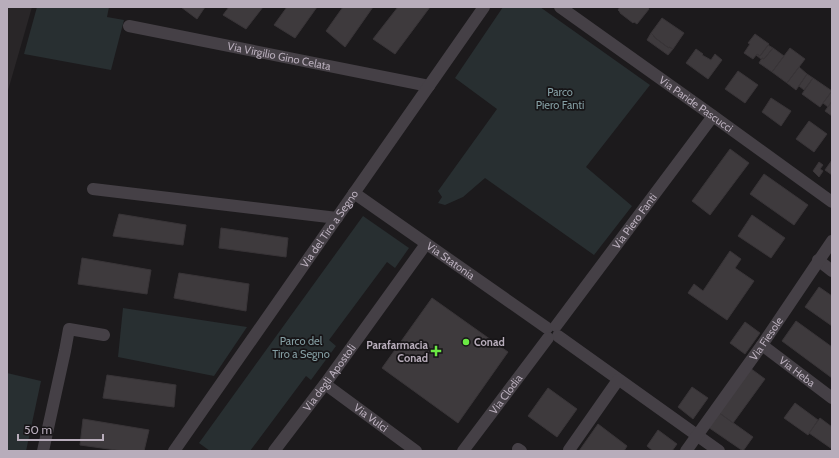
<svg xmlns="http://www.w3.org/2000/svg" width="839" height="458" font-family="Cabin,sans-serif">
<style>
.built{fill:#292628}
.green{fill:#282f31}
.building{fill:#3e3a3d;stroke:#383437}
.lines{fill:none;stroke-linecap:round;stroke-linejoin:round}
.minor{stroke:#454046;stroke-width:12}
.poi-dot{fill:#6bea44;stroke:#171517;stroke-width:1.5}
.labels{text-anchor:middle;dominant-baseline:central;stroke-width:3.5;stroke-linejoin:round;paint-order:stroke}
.street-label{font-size:11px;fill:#b8adbb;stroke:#171517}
.park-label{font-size:11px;fill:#859fa4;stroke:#171517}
.poi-label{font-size:11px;font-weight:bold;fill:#b8adbb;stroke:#171517;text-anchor:start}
</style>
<rect width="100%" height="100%" fill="#1c1a1c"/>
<!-- built -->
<path class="built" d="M7,7H32L7,94Z"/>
<!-- green -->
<path class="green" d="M37,7H109L107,17L124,20L111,70L24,54Z
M503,7H540L650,85L586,167L632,206L594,255L485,178L463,197L445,205L438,203L442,197L438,191L497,109L455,78Z
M363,216L409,248L395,268L387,262L329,340L336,346L311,380L306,376L250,451H210L199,443Z
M123,308L247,327L214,376L118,357Z
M7,373L41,381L26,451H7Z"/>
<!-- building -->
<path class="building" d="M181,7H205L197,19Z
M229,7H263L246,29L223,15Z
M287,7H317L295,38L274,25Z
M343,7H373L345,47L326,31Z
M398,7H430L395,54L373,39Z
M620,7H647L649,9L637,24L634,22L633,23L620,13V12L618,10Z
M662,18L684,33L673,49L669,47V48L666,46L654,37V36L651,33Z
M651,33L654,36V37L666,46L669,48V47L673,49L668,55L647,40Z
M755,34L769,44L760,56L757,54L753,59L744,53L750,44L748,43Z
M768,45L773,48L764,59L762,58L761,59L756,55L757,54L760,56Z
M773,48L784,56L772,72L759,63L762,58L764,59Z
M790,48L805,59L787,83L772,72Z
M696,49L703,54L702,55L711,60L715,54L722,60L708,79L686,63Z
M799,67L807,74L796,90L787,83Z
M738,71L758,85L745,103L725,89Z
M807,74L813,78L804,90L799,86Z
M813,78L832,91L820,107L802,94Z
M832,91V101L828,107L823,103Z
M771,98L791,111L781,126L762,112Z
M832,101V116L825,111Z
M809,121L827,134L814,152L796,139Z
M730,149L749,163L710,215L692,201Z
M832,160V175L825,170Z
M819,162L823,165L820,169L823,171L819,177L813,171Z
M764,174L808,205L794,225L750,194Z
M119,214L186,225L183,245L113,236Z
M752,215L785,238L771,258L738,236Z
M221,228L288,238L286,257L219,248Z
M730,251L741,259L735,268L754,281L727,320L688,293L694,284L703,291Z
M82,258L151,270L147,294L78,284Z
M179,273L249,284L246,311L174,298Z
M819,287L832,296V326L805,307Z
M432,298L508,352L458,423L382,368Z
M796,321L832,347V378L782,341Z
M745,322L760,333L745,354L730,343Z
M750,368L765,379L733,423L718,412Z
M107,375L176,385L174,407L103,398Z
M692,387L708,398L693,419L678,407Z
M548,388L577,409L557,437L528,416Z
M795,403L818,420L808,435L784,418Z
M718,412L753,437L743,451L708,427Z
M820,418L832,427V449L809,433Z
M83,419L149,430L144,451H123L80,445Z
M598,424L627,446L624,451H579Z
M658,430L677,444L672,451H653L647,446Z"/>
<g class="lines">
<!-- minor -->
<g class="minor">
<path id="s1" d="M560,7L713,116L832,202"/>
<path id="s2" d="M129,26L429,86"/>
<path d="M93,189L337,218"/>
<path id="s3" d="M354,193L547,328"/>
<path d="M818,260L832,271"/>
<path id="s4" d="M556,326L713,116"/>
<path d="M558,336L719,451"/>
<path id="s5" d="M762,345L832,398"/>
<path id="s6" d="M325,384L416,451"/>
<path d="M518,449L521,451"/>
<path d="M569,450L618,380"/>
<path d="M43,451L65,351L69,329L104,335"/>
<path id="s7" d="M174,451L484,7"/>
<path id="s8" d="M274,451L325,384L426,244"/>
<path id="s9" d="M463,451L548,338"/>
<path id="s10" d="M686,451L762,345L832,241"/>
</g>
</g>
<!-- markers -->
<g class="poi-dot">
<circle cx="466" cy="342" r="4"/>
<path d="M434 345h4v4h4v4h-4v4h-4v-4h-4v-4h4z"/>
</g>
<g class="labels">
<!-- street labels -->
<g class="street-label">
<text stroke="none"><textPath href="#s2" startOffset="153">Via Virgilio Gino Celata</textPath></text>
<text stroke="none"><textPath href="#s1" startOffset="167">Via Paride Pascucci</textPath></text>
<text stroke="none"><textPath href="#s4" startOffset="131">Via Piero Fanti</textPath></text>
<text stroke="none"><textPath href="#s7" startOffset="271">Via del Tiro a Segno</textPath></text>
<text stroke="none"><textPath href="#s3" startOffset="118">Via Statonia</textPath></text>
<text stroke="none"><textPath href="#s10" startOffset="138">Via Fiesole</textPath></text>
<text stroke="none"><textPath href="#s5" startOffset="44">Via Heba</textPath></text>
<text stroke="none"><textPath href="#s8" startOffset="92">Via degli Apostoli</textPath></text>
<text stroke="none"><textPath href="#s9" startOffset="71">Via Clodia</textPath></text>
<text stroke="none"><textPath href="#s6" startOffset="57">Via Vulci</textPath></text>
</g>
<!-- park labels -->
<g class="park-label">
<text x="560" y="92">Parco<tspan x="560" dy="13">Piero Fanti</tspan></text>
<text x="301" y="341">Parco del<tspan x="301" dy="13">Tiro a Segno</tspan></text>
</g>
<!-- poi labels -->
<g class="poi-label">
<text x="474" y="342">Conad</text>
<text x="428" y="345" text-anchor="end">Parafarmacia<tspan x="428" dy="13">Conad</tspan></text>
</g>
</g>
<!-- border -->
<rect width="839" height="458" fill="none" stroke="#b8adbb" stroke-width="16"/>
<!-- scale -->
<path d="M18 434v6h85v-6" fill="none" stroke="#b8adbb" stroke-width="2"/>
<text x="24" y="434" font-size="12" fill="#b8adbb" stroke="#171517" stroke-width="3" paint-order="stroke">50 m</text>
</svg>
